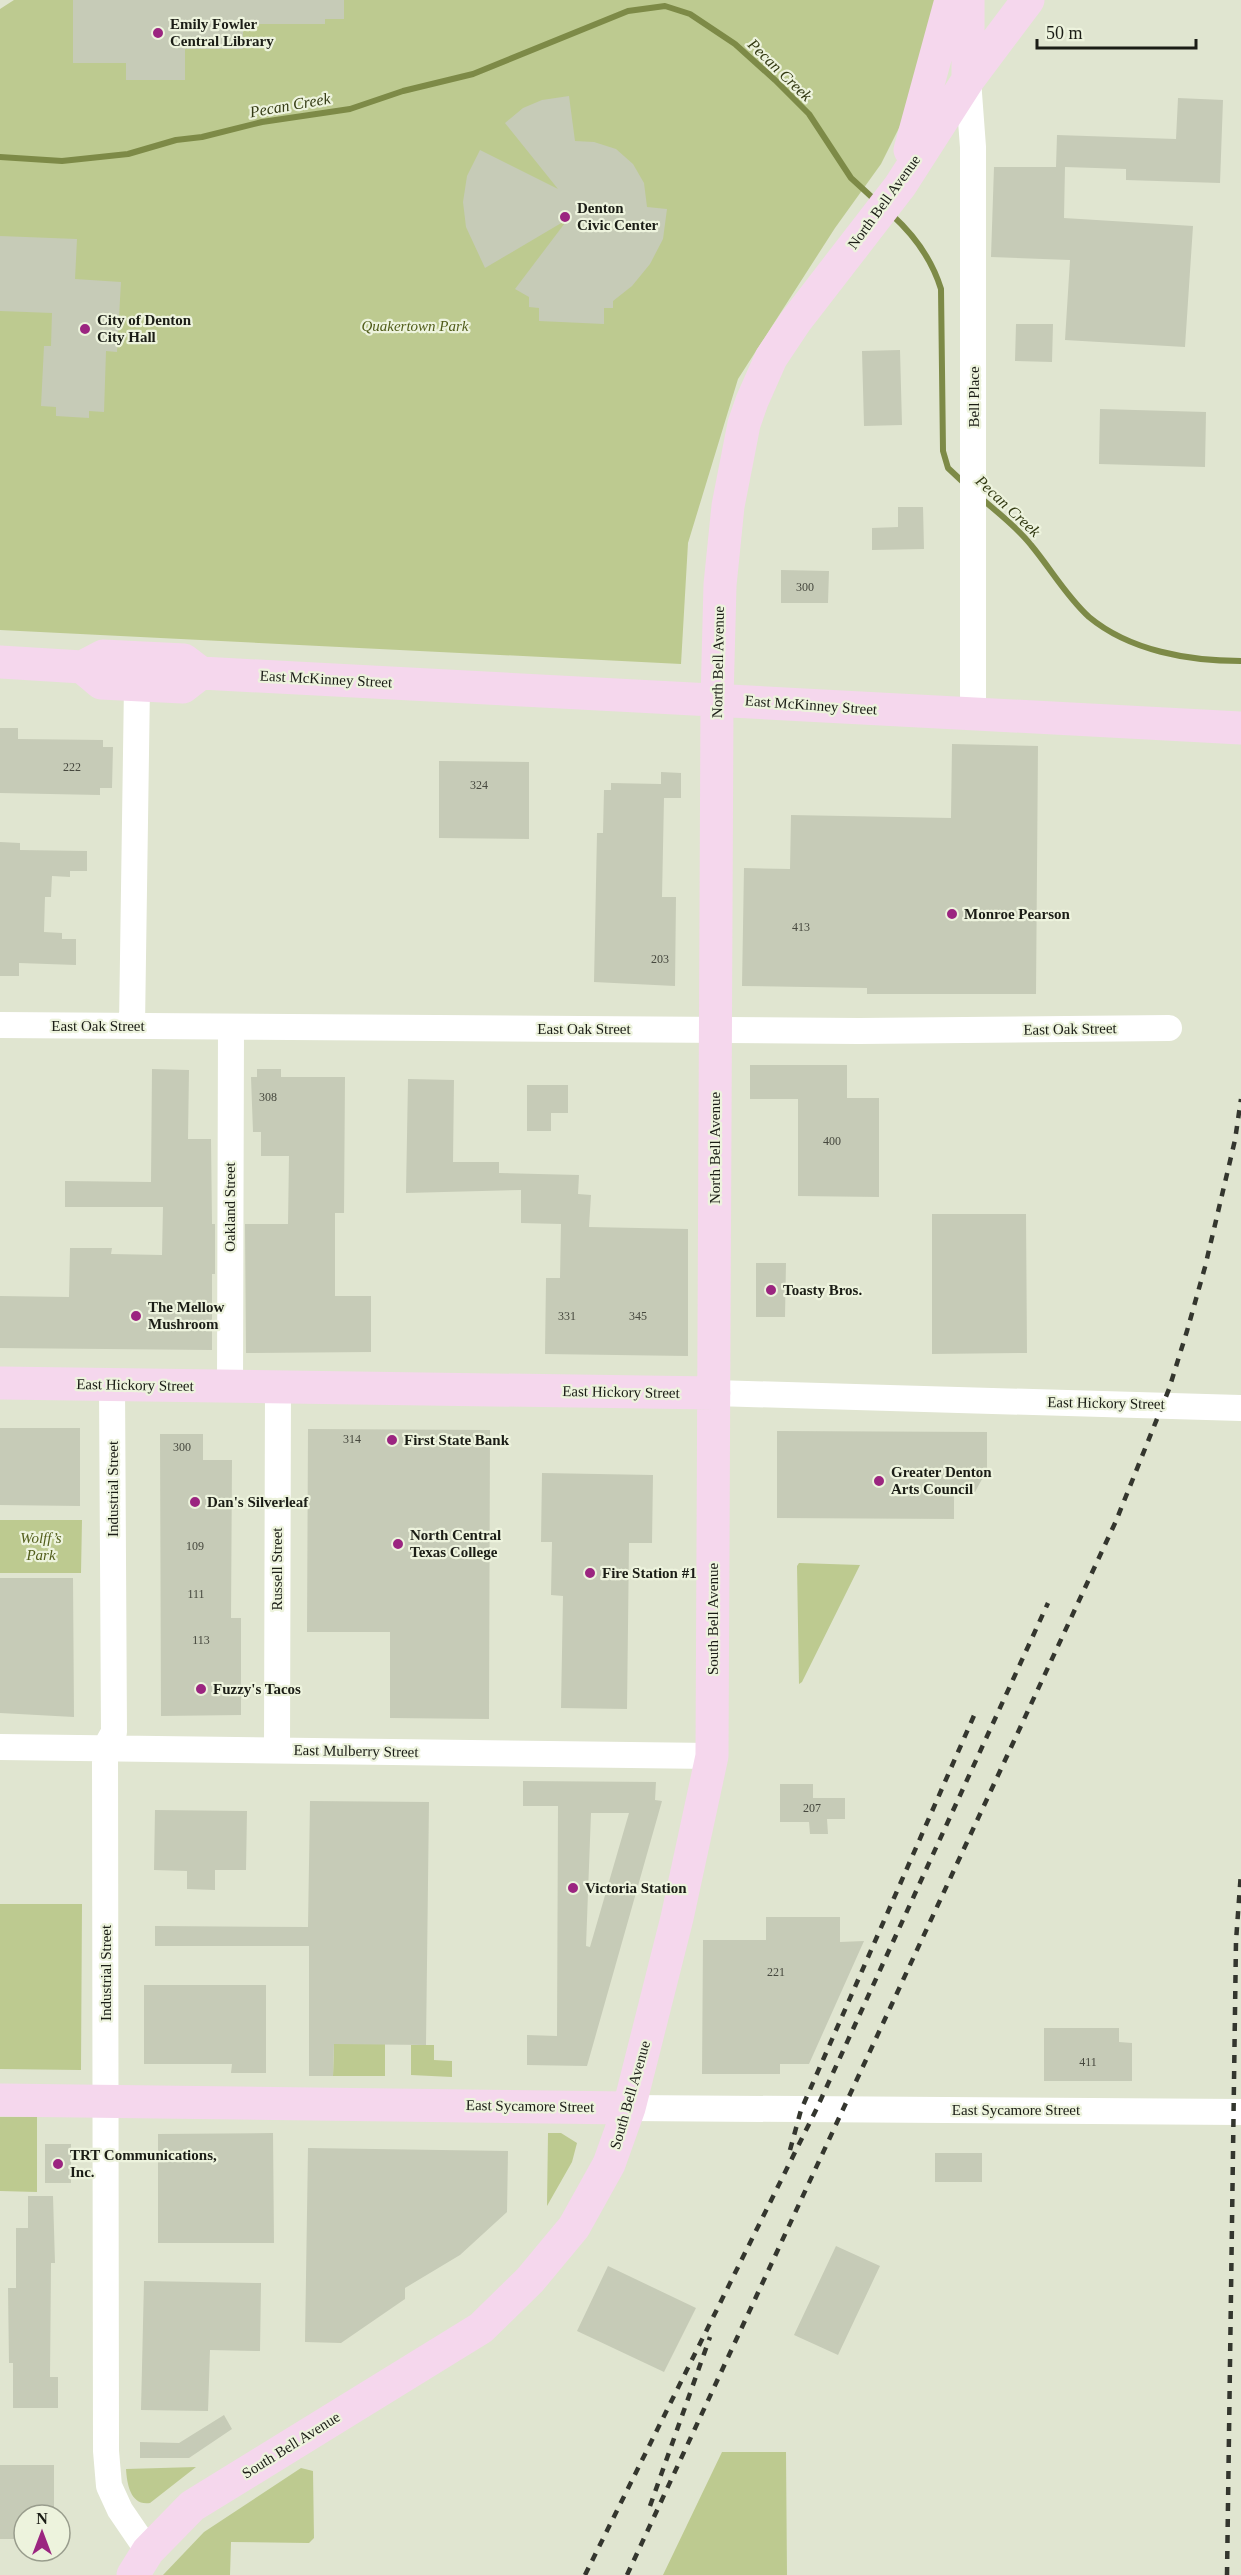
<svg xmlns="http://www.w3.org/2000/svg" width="1241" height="2575" font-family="'Times New Roman',serif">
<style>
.green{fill:#bdca90}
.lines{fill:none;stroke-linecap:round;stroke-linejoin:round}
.stream{stroke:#7d8a47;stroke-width:6}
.building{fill:#c6cbb7;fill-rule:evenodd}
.street{stroke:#fff;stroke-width:26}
.secondary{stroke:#f5d7ed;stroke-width:33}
.rail{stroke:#34362e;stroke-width:4.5;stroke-dasharray:8 8;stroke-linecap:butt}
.poi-dot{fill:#9b2580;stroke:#edf3dd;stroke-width:2}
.labels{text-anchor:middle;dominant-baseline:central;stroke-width:4.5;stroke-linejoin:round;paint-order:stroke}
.number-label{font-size:12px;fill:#46483e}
.poi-label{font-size:15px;font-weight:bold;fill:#1b1d16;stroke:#edf3dd;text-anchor:start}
.street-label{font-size:15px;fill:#1b1d16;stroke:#edf3dd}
.park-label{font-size:15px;font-style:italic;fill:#515d1a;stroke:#edf3dd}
.water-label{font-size:16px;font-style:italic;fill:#333a13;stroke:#edf3dd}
</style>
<rect width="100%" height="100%" fill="#e0e5d0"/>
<!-- green -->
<path class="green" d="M14,0H942L921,84L881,164L835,228L738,379L688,543L681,664L0,630V9Z
M0,1520H82L81,1573H0Z
M799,1563L860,1565L802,1682L799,1684L797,1566Z
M0,1904H82L81,2070L0,2069Z
M334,2044H385V2076H333Z
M411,2045H434V2060L452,2061V2077L411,2075Z
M0,2117H37V2192L0,2191Z
M548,2133H561L577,2143L572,2162L547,2206Z
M722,2452H786L787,2575H663Z
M196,2467L150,2503C131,2506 127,2485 126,2469Z
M301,2468L313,2471L314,2538L309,2543L231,2542L230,2575H163L204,2532Z"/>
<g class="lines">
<!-- stream -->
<path class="stream" d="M0,157L62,161L128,154L176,140L202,137L262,122L350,109L403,91L473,74L628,11L665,6L690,14L735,44L775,80L809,114L851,178L875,200
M892,215C914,235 932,260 941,289L943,451L948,468L964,483
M981,498C998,513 1017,527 1031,545C1051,569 1066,596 1089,617C1130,651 1189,661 1241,661"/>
</g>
<!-- building -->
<path class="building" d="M73,0H344V19H325V24H243V49H185V80H126V63H73Z
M569,96L575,141L594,142L616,149L633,164L644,183L647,207L667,209L663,239L650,264L632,286L613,301V308H604V324L539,321V308L529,307V297L515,289L568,219L485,268L466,227L463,202L467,176L480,150L558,189L505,123L523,108L542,100Z
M1178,98L1223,100L1220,183L1126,180V169L1065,167L1064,218L1193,226L1185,347L1065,340L1070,260L991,257L994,167H1056L1057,135L1176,139Z
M0,236L77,239L75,279L121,282L117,352L106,351L104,412L89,411V418L56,416V407L41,406L44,346H51L52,313L0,311Z
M1016,324H1053L1052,362L1015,361Z
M900,350L902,425L864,426L862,351Z
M1100,409L1206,412L1205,467L1099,464Z
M898,507H923L924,549L872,550V528L898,527Z
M781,570L829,571L828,603H781Z
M0,728H18V739L103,740V747H113L112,788H100V795L0,793Z
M952,744L1038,746L1036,994H867V988L742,986L744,868L790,869L791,815L951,818Z
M439,761L529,762V839L439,838Z
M661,772L681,773V798H664L662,897H676L675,986L594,982L597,833H603L604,790H611V783L661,784Z
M0,842L20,843V850L87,851V871H70V877L52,876L51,897H45L44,932L62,933V939H76V965L19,963V976H0Z
M750,1065H847V1098H879V1197L798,1196V1099H750Z
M152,1069L189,1070L188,1139H211L212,1224H215V1274H212V1350L0,1348V1296L69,1297L70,1248H112L111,1254L162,1255L163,1207H65V1181L151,1182Z
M257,1069H281V1077H345L344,1213H335V1296H371V1352L246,1353L245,1224H288L289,1156H261V1132H253L251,1077H257Z
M408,1079L454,1080L453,1162H499V1173L579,1175L578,1194L591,1195L589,1227L688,1229V1356L545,1354L546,1278H560L561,1224L521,1223V1190L406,1193Z
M527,1085H568V1113H551V1131H527Z
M932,1214H1026L1027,1353L932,1354Z
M756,1263H786L785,1317H756Z
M0,1428H80V1506L0,1505Z
M308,1429L490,1430L489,1719L390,1718V1632H307Z
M777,1431L987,1432V1470L975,1492H954V1519L777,1518Z
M160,1434H203V1460H232L231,1618H241V1715L161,1716Z
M542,1473L653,1475L652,1543H629L627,1709L561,1708L563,1596L551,1595L552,1542H541Z
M0,1578H73L74,1717L0,1713Z
M523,1781L656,1782L655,1800L662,1801L587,2066L527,2065V2035L557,2036L558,1806H523ZM591,1813H629L590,1947L586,1946Z
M780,1784H813V1798H845V1819H827L828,1834H810L809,1822H780Z
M310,1801L429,1802L426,2045L334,2044L333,2076H309V1946H155V1926L308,1927Z
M155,1810L247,1811L246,1870H215V1890L187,1889V1871L154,1870Z
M766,1917H840V1942L864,1941L809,2064H780V2074H702L703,1940H766Z
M144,1985H266V2073H231L232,2064H144Z
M1044,2028H1119V2042L1132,2043V2081H1044Z
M273,2133L274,2243H158V2134Z
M45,2144H71V2183H45Z
M308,2148L508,2151L507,2212L460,2255L405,2288V2299L341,2343L305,2342Z
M935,2153H982V2182H935Z
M28,2196H53L55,2263H51L50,2377H58V2408H13V2363H9L8,2288H16V2228H28Z
M836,2246L880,2266L838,2355L794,2335Z
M608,2266L696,2308L664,2372L577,2331Z
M144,2281L261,2283L260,2351L210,2350L208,2411L141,2410Z
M224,2415L232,2429L189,2458H140V2442L179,2443Z
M0,2465H54V2515H24V2539H0Z"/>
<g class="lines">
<!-- street -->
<path class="street" d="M968,80L973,147V715
M0,1025L859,1031L1169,1028
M132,1026L137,685
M112,1385L114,1732L105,1748L106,2451L109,2486L120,2510L148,2551
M230,1387L231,1027
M714,1393L1241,1408
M0,1747L712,1756
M277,1750L278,1387
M629,2108L1241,2112"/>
<!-- secondary -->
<path class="secondary" d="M968,0V80
M910,150L951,0
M0,662L82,667L103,656L184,660L201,673L1241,728
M82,667L101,683L183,687L201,673
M0,1383L714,1393
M0,2100L629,2108
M133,2575L148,2551L192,2506L481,2328L530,2280L574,2227L609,2164L629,2108L677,1918L712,1756L717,700L720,585L728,506L744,424L752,401L771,358L795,322L900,186L968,80L1028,0"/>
<!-- rail -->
<path class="rail" d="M790,2150L801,2110L976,1711
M650,2506L710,2337
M585,2575L816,2110L1048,1603
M627,2575L1116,1521L1169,1389L1187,1331L1205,1267L1235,1140L1241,1099
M1227,2575L1236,1941L1241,1872"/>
</g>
<!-- markers -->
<g class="poi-dot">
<circle cx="158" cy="33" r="6"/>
<circle cx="565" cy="217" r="6"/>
<circle cx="85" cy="329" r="6"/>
<circle cx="952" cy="914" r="6"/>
<circle cx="771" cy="1290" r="6"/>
<circle cx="136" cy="1316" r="6"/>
<circle cx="392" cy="1440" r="6"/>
<circle cx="879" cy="1481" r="6"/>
<circle cx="195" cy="1502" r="6"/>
<circle cx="398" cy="1544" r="6"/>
<circle cx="590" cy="1573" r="6"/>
<circle cx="201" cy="1689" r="6"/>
<circle cx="573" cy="1888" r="6"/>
<circle cx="58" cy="2164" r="6"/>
</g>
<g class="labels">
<!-- number labels -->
<g class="number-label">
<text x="805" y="587">300</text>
<text x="72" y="767">222</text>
<text x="479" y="785">324</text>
<text x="801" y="927">413</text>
<text x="660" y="959">203</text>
<text x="268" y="1097">308</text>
<text x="832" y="1141">400</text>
<text x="567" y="1316">331</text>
<text x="638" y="1316">345</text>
<text x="352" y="1439">314</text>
<text x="182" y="1447">300</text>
<text x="195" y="1546">109</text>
<text x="196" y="1594">111</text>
<text x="201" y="1640">113</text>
<text x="812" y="1808">207</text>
<text x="776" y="1972">221</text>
<text x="1088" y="2062">411</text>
</g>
<!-- poi labels -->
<g class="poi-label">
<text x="170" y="24">Emily Fowler<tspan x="170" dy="17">Central Library</tspan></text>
<text x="577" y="208">Denton<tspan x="577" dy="17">Civic Center</tspan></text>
<text x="97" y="320">City of Denton<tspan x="97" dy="17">City Hall</tspan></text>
<text x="964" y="914">Monroe Pearson</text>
<text x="783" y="1290">Toasty Bros.</text>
<text x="148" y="1307">The Mellow<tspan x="148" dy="17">Mushroom</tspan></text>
<text x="404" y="1440">First State Bank</text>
<text x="891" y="1472">Greater Denton<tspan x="891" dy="17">Arts Council</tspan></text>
<text x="207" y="1502">Dan's Silverleaf</text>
<text x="410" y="1535">North Central<tspan x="410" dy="17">Texas College</tspan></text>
<text x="602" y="1573">Fire Station #1</text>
<text x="213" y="1689">Fuzzy's Tacos</text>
<text x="585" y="1888">Victoria Station</text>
<text x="70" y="2155">TRT Communications,<tspan x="70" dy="17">Inc.</tspan></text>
</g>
<!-- street labels -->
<g class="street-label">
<text transform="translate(884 202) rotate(-54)">North Bell Avenue</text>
<text transform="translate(974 397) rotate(-90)">Bell Place</text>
<text transform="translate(718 662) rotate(-89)">North Bell Avenue</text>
<text transform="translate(326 679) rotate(3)">East McKinney Street</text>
<text transform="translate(811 705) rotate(4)">East McKinney Street</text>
<text x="98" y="1026">East Oak Street</text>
<text x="584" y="1029">East Oak Street</text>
<text transform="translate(1070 1029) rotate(-1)">East Oak Street</text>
<text transform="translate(715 1148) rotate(-90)">North Bell Avenue</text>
<text transform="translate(230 1207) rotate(-90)">Oakland Street</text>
<text transform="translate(135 1385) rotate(1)">East Hickory Street</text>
<text transform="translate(621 1392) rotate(1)">East Hickory Street</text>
<text transform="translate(1106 1403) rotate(1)">East Hickory Street</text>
<text transform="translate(113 1489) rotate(-90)">Industrial Street</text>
<text transform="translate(277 1569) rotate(-90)">Russell Street</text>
<text transform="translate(713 1619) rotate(-90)">South Bell Avenue</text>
<text transform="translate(356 1751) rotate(1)">East Mulberry Street</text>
<text transform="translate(106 1973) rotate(-90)">Industrial Street</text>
<text transform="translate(630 2095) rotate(-74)">South Bell Avenue</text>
<text transform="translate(530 2106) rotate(1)">East Sycamore Street</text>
<text x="1016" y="2110">East Sycamore Street</text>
<text transform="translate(291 2445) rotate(-32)">South Bell Avenue</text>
</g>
<!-- park labels -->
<g class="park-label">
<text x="415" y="326">Quakertown Park</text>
<text x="41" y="1538">Wolff’s<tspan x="41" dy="17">Park</tspan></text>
</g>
<!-- water labels -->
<g class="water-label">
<text transform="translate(780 70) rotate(44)">Pecan Creek</text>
<text transform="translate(290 105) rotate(-10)">Pecan Creek</text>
<text transform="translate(1008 506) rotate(43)">Pecan Creek</text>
</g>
</g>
<!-- north arrow -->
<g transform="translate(42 2533)"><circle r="28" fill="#edf3dd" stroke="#999d8d" stroke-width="1.5"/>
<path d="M0-4.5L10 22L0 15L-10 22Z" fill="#9b2580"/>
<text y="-9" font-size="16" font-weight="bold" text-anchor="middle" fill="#1b1d16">N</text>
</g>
<!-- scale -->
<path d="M1037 39v9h159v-9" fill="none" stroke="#1b1d16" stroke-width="3"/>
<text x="1046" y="39" font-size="18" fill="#1b1d16" stroke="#edf3dd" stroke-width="4.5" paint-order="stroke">50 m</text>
</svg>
